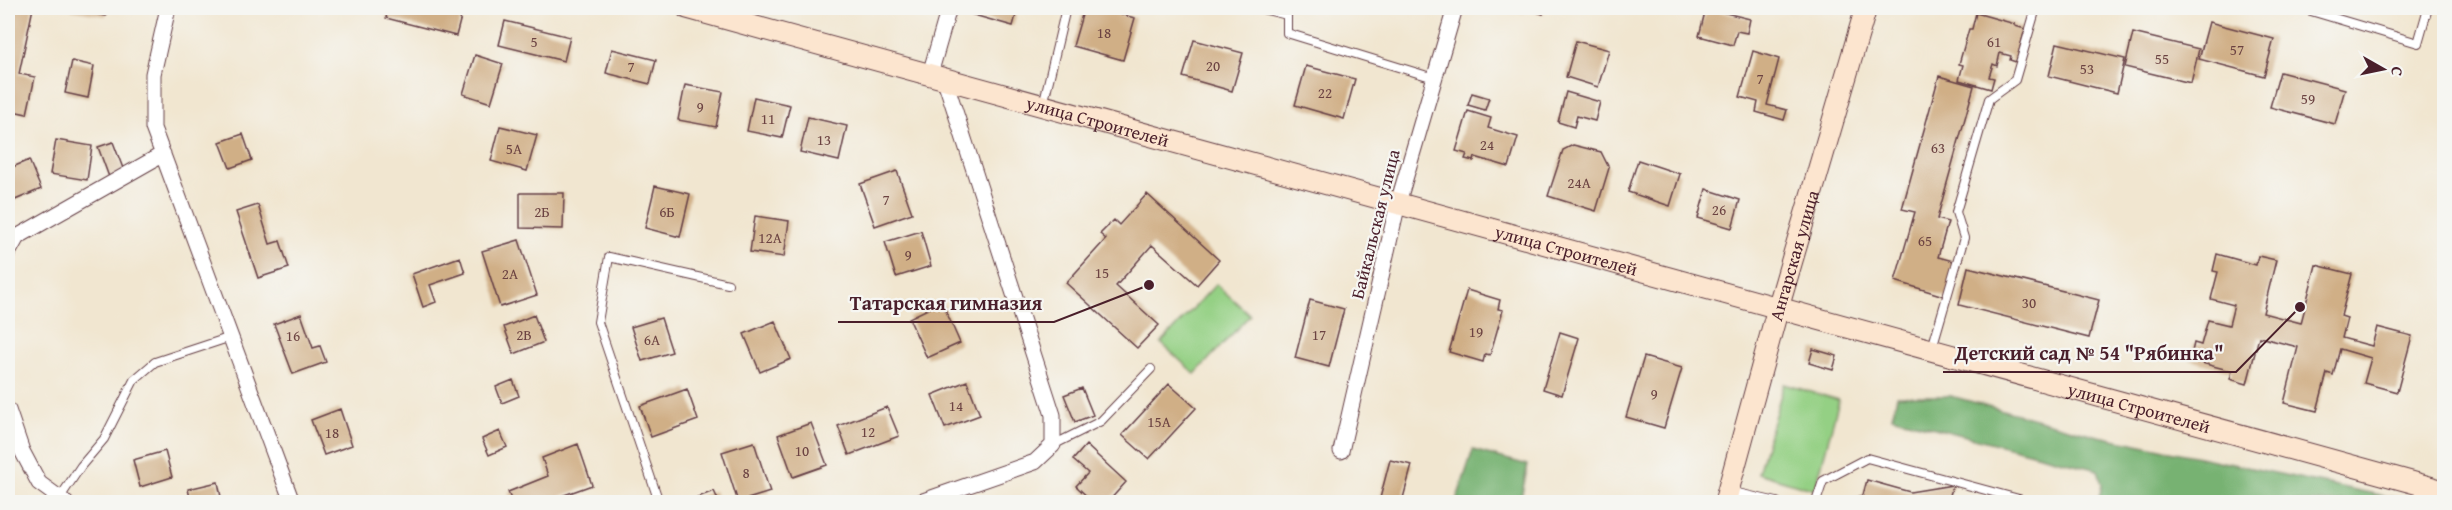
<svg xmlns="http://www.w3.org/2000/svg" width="2452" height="510" font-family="'Gentium Book Plus',serif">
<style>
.green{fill:#94d084;stroke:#6f7858;stroke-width:1.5}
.forest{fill:#77b272;stroke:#60684e;stroke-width:1.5}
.building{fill:#d0af86}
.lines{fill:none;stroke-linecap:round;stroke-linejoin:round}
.lane-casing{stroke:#633d44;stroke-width:10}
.street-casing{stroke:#633d44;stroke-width:17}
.secondary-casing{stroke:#633d44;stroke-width:23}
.lane{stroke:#fff;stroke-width:8}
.street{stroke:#fff;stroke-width:15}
.secondary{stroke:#fce5cf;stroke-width:21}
.labels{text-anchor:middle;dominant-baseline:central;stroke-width:4.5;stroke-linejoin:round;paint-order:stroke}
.number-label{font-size:15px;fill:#6c4342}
.street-label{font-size:18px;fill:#4a1f2b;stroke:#f6f6f2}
.leader{fill:none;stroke:#4a1f2b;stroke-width:2}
.callout-dot{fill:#4a1f2b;stroke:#f6f6f2;stroke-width:2}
.callout-label{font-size:20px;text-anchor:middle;font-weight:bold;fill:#4a1f2b;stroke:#f6f6f2;stroke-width:4.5;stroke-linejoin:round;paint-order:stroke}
</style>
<rect width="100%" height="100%" fill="#f6f6f2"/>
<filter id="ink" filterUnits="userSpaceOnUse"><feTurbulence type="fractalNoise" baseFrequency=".0167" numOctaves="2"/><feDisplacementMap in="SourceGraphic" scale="12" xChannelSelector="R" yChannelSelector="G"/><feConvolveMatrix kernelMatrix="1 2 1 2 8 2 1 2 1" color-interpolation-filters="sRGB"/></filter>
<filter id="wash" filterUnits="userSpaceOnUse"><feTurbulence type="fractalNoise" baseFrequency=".008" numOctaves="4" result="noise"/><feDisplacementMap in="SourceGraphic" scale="24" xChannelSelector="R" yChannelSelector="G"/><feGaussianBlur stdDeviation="1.35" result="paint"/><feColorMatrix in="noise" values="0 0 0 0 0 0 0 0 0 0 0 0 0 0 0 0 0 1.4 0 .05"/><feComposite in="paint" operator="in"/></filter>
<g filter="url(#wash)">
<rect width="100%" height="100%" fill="#f1e6d0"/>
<!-- green -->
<path class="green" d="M1216,284L1250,315L1195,374L1161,343Z
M1784,384L1839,400L1815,490L1758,473Z"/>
<!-- forest -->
<path class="forest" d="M1897,396H1951L2094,435L2413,502H2098L2102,485L2098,470L1892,417Z
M1473,450L1528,465L1520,502H1456Z"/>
<g id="blocks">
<!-- building -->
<path class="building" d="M10,8H33L19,74L35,77L27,114L8,110V19Z
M72,8H107L106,16L71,10Z
M388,8H457L455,15L461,17L456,36L386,18Z
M964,8H1018L1013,26L963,12Z
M1084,8H1096L1135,18L1123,60L1073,46Z
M1508,8H1545L1543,14L1525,8L1524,13Z
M1706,8L1750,19L1747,33L1737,31L1733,45L1699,36Z
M1976,13L2015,24V26L2025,29L2016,62L2010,60L2011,56L2000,53L1997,66L1993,64L1989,77L1994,78L1991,89L1959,80L1963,65L1959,64L1969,29H1972Z
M505,21L570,37L564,61L499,45Z
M2209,22L2274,39L2264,76L2199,59Z
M2133,33L2199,49L2191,83L2125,67Z
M1194,40L1243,53L1232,91L1183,77Z
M1576,41L1609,50L1598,87L1566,77Z
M2057,43L2125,59L2117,93L2049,76Z
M612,49L656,60L650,84L606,73Z
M1753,51L1779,59L1767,105L1787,110L1784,120L1756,112L1758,102L1740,97Z
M475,55L503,64L491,103L463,94Z
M72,61L94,66L88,98L65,93Z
M1306,66L1355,79L1344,119L1295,105Z
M2280,72L2345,89L2335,124L2270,107Z
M1939,76L1974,86L1937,219L1948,222L1938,257L1957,262L1947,297L1895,281L1915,212L1902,209Z
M685,85L723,92L716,127L678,120Z
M1566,92L1600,102L1595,121L1577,116L1574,127L1558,122Z
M1472,93L1489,98L1485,110L1468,105Z
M754,97L790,105L782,138L747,131Z
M1468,111L1491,118L1488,128L1518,137L1509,167L1475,157L1474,161L1465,159L1467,154L1456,151Z
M808,117L847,126L839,161L800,152Z
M500,126L537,135L527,171L491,161Z
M243,134L252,160L230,168L220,142Z
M56,140L92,146L87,180L50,174Z
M113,142L124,171L109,177L98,147Z
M1573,145L1601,152L1609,168L1596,211L1548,196L1563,150Z
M29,160L41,189L8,203V169Z
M1638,160L1680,174L1670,206L1628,192Z
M897,171L912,213L875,226L860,184Z
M655,186L690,194L680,237L645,228Z
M1706,189L1740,200L1732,228L1698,218Z
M520,193H564L563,229L520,228Z
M1147,194L1219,260L1197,285L1152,245L1116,286L1159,325L1137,348L1066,283L1106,239L1100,234L1114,220L1119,225Z
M258,205L270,244L280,241L289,268L258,278L236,212Z
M755,216L789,221L784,257L750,252Z
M921,231L931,266L896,277L885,242Z
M519,240L537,295L500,307L482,251Z
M2217,254L2256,265L2258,256L2276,260L2263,313L2301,323L2316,265L2352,274L2341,316L2347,318L2342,338L2372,346L2377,327L2412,336L2397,392L2364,383L2371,358L2340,349L2333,375L2327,373L2317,411L2284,403L2298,347L2259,337L2247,384L2230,379L2232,371L2190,360L2194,343L2201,345L2208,320L2229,325L2234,305L2211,299L2218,272L2213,271Z
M460,257L465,273L430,285L436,302L423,307L412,274Z
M1968,267L2099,300L2089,338L1959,305Z
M1467,290L1500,300L1498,309L1503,310L1490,355L1485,354L1483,362L1449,352Z
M1310,300L1344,309L1329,367L1295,358Z
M942,302L960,343L927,358L909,318Z
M301,314L313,348L320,346L326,362L293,374L274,324Z
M534,315L544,342L514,354L504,327Z
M661,318L672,352L642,361L631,327Z
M775,321L791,359L760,372L744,334Z
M1560,332L1579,338L1562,395L1543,389Z
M1813,349L1837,356L1833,370L1809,363Z
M1644,357L1682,368L1664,428L1626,417Z
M513,380L519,396L502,403L496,387Z
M967,381L980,415L945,428L932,395Z
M1169,384L1196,408L1149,459L1122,435Z
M1082,388L1093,415L1075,422L1064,395Z
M687,389L698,420L651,437L640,406Z
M887,407L899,436L849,455L838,426Z
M340,409L352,445L324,455L311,420Z
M811,423L827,465L793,477L778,435Z
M500,431L507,447L489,455L482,439Z
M754,442L770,492L738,502L722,452Z
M578,444L592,485L556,498L558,502H512L508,492L548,476L542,458Z
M1086,445L1126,482L1108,502H1093L1076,486L1088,473L1073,460Z
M165,451L172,477L140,487L133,460Z
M1390,460L1412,465L1402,502H1379Z
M1867,480L1910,492L1953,485L1948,502H1845L1863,495Z
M218,482L222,502H191L188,489Z
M714,491L719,502H685Z"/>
</g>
</g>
<g filter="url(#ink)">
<use href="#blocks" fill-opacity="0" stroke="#633d44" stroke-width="1.5"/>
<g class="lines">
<!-- lane casing -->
<g class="lane-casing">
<path id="lane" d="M1258,8L1287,15L1289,8
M2301,8L2418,43L2428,8
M1287,15V33L1434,78
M1043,105L1066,8
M1932,348L1964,238L1956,212L1989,99L2015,80L2036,8
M1053,445L1101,421L1151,369
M1729,491L1777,502
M59,499L81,466L104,439L134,380L155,362L231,337
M659,502L598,322L609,257L728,284
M1816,502L1823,481L1867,458L2030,502"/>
</g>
<!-- street casing -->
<g class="street-casing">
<path id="street" d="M168,8L153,74V128L292,502
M930,74L949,8
M8,253L17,237L163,154
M8,410L22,451L39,483L65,502
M1341,451L1398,203L1455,8
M920,502L1035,462L1053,445V415L944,77"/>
</g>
<!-- secondary casing -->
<g class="secondary-casing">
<g id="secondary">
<path id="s1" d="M687,8L2444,491"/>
<path id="s2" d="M1725,502L1778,308L1866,8"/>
</g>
</g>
<!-- lane -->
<use href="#lane" class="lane"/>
<!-- street -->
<use href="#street" class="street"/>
<!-- secondary -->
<use href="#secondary" class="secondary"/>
</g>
</g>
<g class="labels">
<!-- number labels -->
<g class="number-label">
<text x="1104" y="32">18</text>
<text x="534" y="41">5</text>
<text x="1994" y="41">61</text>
<text x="2237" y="49">57</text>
<text x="2162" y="58">55</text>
<text x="1213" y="65">20</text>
<text x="631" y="66">7</text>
<text x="2087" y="68">53</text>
<text x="1760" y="78">7</text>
<text x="1325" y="92">22</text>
<text x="2308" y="98">59</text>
<text x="700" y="106">9</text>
<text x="768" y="118">11</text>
<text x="824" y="139">13</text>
<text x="1487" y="144">24</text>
<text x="1938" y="147">63</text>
<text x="514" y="148">5А</text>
<text x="1579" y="182">24А</text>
<text x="886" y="199">7</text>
<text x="1719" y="209">26</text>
<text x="542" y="211">2Б</text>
<text x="667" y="211">6Б</text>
<text x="770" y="237">12А</text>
<text x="1925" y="240">65</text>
<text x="908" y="254">9</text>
<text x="1102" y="272">15</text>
<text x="510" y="273">2А</text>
<text x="2029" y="302">30</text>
<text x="1476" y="331">19</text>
<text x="524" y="334">2В</text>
<text x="1319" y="334">17</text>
<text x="293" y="335">16</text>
<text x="652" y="339">6А</text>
<text x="1654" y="393">9</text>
<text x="956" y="405">14</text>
<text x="1159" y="421">15А</text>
<text x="868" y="431">12</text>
<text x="332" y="432">18</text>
<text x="802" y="450">10</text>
<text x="746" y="472">8</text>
</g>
<!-- street labels -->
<g class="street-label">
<text stroke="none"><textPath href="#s1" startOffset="426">улица Строителей</textPath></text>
<text transform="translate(1375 224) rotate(-76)">Байкальская улица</text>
<text stroke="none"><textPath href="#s1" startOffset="912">улица Строителей</textPath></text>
<text stroke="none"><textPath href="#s2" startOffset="256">Ангарская улица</textPath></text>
<text stroke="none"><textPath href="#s1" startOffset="1506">улица Строителей</textPath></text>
</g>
</g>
<!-- callouts -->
<path class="leader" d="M1149 285L1054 322H838M2300 307L2236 372H1943"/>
<g class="callout-dot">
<circle cx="1149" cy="285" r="6"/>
<circle cx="2300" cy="307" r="6"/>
</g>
<g class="callout-label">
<text x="946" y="310">Татарская гимназия</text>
<text x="2089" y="360">Детский сад № 54 "Рябинка"</text>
</g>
<!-- margin -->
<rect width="2452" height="510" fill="none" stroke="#f6f6f2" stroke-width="30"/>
<!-- north arrow -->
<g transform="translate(2383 69) rotate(99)" stroke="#f6f6f2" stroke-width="4.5" paint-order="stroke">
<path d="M0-4.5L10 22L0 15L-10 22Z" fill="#4a1f2b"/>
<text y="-9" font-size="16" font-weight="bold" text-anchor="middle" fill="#4a1f2b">С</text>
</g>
</svg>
